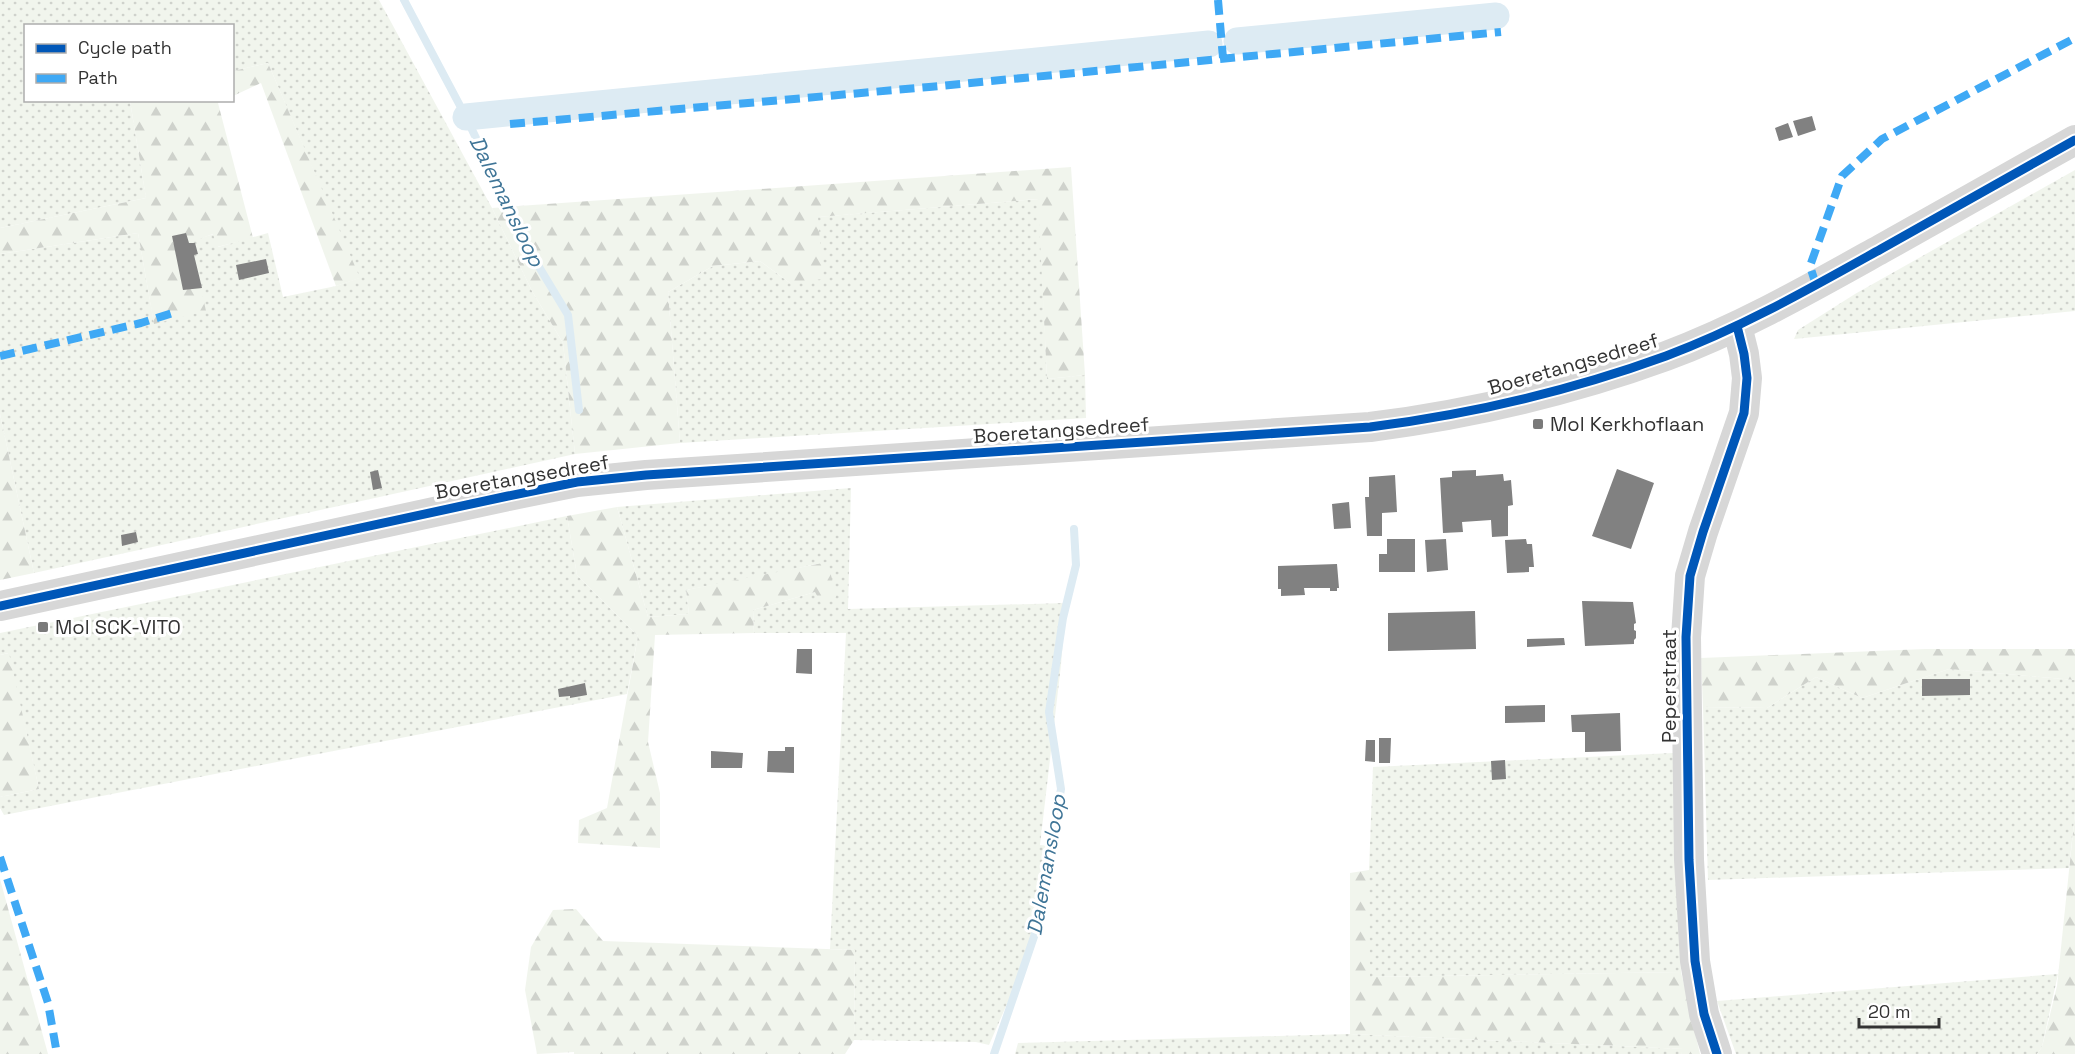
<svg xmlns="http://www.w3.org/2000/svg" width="2075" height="1054" font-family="'Space Grotesk',sans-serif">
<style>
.grass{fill:url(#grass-dots)}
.forest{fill:url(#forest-firs)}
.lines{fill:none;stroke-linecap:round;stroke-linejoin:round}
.stream{stroke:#ddebf3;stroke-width:8}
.canal{stroke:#ddebf3;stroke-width:27}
.building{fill:#818181}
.minor{stroke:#d7d7d7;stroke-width:30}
.quiet{stroke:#3fa9f5;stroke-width:8;stroke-dasharray:15 8;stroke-linecap:butt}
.cycleway-casing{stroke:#fff;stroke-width:13}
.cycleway{stroke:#0057b8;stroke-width:9}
.poi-dot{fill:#7a7a7a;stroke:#fff;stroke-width:2}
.labels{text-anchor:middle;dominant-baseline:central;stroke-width:6;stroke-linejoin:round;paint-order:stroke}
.street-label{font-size:20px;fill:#333;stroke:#fff}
.poi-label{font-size:20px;fill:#333;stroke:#fff;text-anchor:start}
.water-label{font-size:21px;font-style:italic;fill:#3f7597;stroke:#fff}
</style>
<defs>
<pattern id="grass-dots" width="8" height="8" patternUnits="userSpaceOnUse" patternTransform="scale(1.5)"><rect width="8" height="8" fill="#f1f5ed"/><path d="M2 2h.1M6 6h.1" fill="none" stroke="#cfd2cc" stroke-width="1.8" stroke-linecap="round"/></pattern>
<pattern id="forest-firs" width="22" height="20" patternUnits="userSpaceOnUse" patternTransform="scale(1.5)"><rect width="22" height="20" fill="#f1f5ed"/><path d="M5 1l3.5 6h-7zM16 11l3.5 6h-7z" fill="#cfd2cc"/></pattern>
</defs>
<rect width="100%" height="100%" fill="#fff"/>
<!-- grass -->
<path class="grass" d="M0,0H379L492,208L532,291L563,343L575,454L34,573L0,414V254L138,233L154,323L190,241L214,234L218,247L268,233L283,297L336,286L359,278L268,63L233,71L232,26H26V100L130,101L146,198L0,228Z
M2075,170V311L1794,339L1798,330L1855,294Z
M1039,199L1047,379L1085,375L1086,418L680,443L668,292L713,266L760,261L790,283L817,217Z
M851,488L848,609L1066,603L1061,665L1040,845L1050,846L1036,920L1014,988L989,1045L976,1042L854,1040L855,950L830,949L846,633H754L753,610L815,592L816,564L773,574L686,590L689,614L648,617L617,507Z
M567,516L577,575L638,636L627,694L4,815L0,808V797L39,789L8,653L0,655V633Z
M1949,669L2075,680V813L2069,868L1708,880L1703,707L1767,708L1816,677L1862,698Z
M1673,753L1681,972L1369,977V870L1373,767Z
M2058,974L2042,1047L2037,1054H1736L1717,1001Z
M1350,1034L1684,1049L1681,1054H1015L1018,1043Z"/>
<!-- forest -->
<path class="forest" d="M268,63L360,278L336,286L261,83L233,96V71Z
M130,101H222L218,103L253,238L217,247L213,234L191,242L206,311L154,324L138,233L0,254V228L146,198Z
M1071,167L1085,375L1047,379L1038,199L818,217L823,279L790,283L760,261L713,266L668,292L680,443L575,454L563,343L532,291L492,208Z
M0,414L34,573L0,580Z
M617,507L648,617L689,614L686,590L828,562L836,597L821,603L815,592L753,610L754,633L655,635L648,742L660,793V848L578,843L579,820L607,808L638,636L577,575L567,516Z
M1925,649H2075V680L1949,669L1862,698L1816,677L1767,708L1703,707L1701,658Z
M9,653L39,789L0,797V655Z
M2075,813V1054H2037L2042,1047L2057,986Z
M1369,870L1370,977L1681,972L1700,1054H1681L1683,1049L1350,1034V873Z
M0,879L48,1054H0Z
M576,909L603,941L855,950L854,1040L845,1054H574V1052L537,1054L525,990L531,947L553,910Z"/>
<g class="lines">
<!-- stream -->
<path class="stream" d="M404,0L466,117L530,252L568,315L579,410
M994,1054L1038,925L1061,789L1049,712L1063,618L1076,565L1074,529"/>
<!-- canal -->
<path class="canal" d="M1237,41L1496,16
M466,117L1209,44"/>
</g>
<!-- building -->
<path class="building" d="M1812,116L1816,130L1798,136L1793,121Z
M1788,123L1793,137L1779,141L1775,128Z
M186,233L189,243H195L198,254L194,255L202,288L183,290L172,236Z
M266,259L269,273L239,280L236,265Z
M1617,469L1654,483L1631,549L1592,536Z
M378,470L382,488L373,490L370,472Z
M1476,470V476L1503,474L1504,481L1511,480L1513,505L1508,506V536L1492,537L1491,520L1462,522L1463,532L1443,533L1440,478L1452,477V471Z
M1395,475L1397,512L1382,513V536H1367L1365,497H1369V477Z
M1349,502L1351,528L1334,529L1332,504Z
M136,532L138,542L122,546L121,535Z
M1387,539H1415V572H1379V554H1387Z
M1446,539L1448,570L1427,572L1425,540Z
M1526,539L1527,544H1532L1534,567H1529V572L1507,573L1505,540Z
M1337,564L1339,588H1337V591H1330V588H1304L1305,595L1281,596V589H1278V566Z
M1582,601L1633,602L1636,623L1634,624V630L1636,631V638L1634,640V644L1585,646Z
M1475,611L1476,649L1388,651V613Z
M1564,638L1565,645L1527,647V639Z
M797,649H812V674L796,673Z
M1922,679H1970V695L1922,696Z
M585,683L587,695L570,698V696L559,697L558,689Z
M1545,705V722L1505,723V706Z
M1620,713L1621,751L1585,752V732H1572L1571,715Z
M1379,738H1391L1390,763H1379Z
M1366,740H1375V762L1365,761Z
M785,747H794V773L767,772L768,751H785Z
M711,751L743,753L742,768H711Z
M1505,760L1506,779L1492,780L1491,761Z"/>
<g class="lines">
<!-- minor -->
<path class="minor" d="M0,606L508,496L577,482L646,475L1370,427C1472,414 1570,391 1666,356C1741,328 1811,288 1881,249C1946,213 2010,176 2075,140
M1717,1054L1704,1014L1695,961L1689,860L1686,637L1690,576L1703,532L1744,413L1747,378L1744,354L1737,326"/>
<!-- quiet -->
<path class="quiet" d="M1218,0L1223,58
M510,124L929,87L1501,32
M1816,285L1810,266L1842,176L1882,139L2075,38
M0,356L141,323L176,312
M0,857L48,1003L57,1054"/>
<!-- cycleway casing -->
<g class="cycleway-casing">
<path id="cycleway" d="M0,606L508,496L577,482L646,475L1370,427C1472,414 1570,391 1666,356C1741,328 1811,288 1881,249C1946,213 2010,176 2075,140
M1717,1054L1704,1014L1695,961L1689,860L1686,637L1690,576L1703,532L1744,413L1747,378L1744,354L1737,326"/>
</g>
<!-- cycleway -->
<use href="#cycleway" class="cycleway"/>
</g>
<!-- markers -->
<g class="poi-dot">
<rect x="1532" y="418" width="12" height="12" rx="3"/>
<rect x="37" y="621" width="12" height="12" rx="3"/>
</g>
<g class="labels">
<!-- street labels -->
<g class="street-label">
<text transform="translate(1573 364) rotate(-16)">Boeretangsedreef</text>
<text transform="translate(1061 430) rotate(-4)">Boeretangsedreef</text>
<text transform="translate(522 477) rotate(-10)">Boeretangsedreef</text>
<text transform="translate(1669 686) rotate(-90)">Peperstraat</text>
</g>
<!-- poi labels -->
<g class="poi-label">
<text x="1550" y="424">Mol Kerkhoflaan</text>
<text x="55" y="627">Mol SCK-VITO</text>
</g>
<!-- water labels -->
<g class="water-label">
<text transform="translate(507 201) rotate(64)">Dalemansloop</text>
<text transform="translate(1046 865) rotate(-80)">Dalemansloop</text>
</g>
</g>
<!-- legend -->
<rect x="24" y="24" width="210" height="78" fill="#ffffff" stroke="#adadad" stroke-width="1.5"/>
<rect x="36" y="44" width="30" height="9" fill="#0057b8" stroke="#adadad" stroke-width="1.5"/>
<text x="78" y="54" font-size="18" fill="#333333">Cycle path</text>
<rect x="36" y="74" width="30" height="9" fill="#3fa9f5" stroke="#adadad" stroke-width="1.5"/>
<text x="78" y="84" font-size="18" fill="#333333">Path</text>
<!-- scale -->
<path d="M1859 1018v9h80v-9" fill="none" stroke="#333333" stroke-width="3"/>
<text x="1868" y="1018" font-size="18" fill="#333333" stroke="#ffffff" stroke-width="4.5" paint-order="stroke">20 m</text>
</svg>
